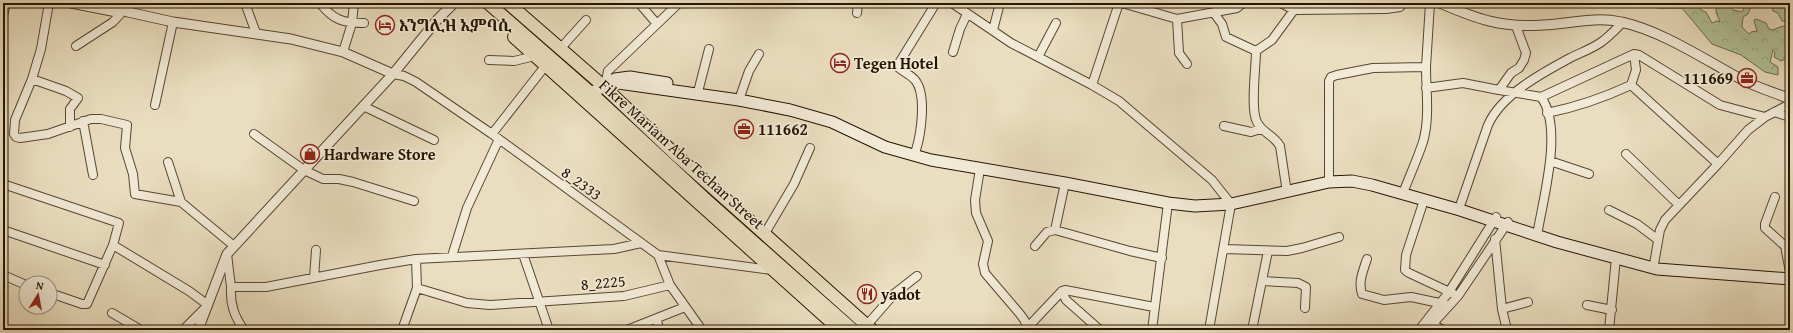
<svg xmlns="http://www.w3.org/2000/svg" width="1793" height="333" font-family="'Gentium Book Plus','Noto Serif Ethiopic',serif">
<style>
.forest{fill:url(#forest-crowns);stroke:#6c6b4c}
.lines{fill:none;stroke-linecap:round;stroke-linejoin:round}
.minor-casing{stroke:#574630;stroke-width:10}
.tertiary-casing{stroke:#574630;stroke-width:11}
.secondary-casing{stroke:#261400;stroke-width:13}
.primary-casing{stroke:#261400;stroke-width:14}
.minor{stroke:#f1ead6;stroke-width:8}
.tertiary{stroke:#f1ead6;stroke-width:9}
.secondary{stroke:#f1ead6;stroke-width:11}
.primary{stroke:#eadec0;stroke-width:12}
.labels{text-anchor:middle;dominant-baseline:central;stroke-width:3.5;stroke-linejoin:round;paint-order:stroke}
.poi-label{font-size:16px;font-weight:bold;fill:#261400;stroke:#f1ead6;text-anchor:start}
.street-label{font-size:16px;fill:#261400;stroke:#f1ead6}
</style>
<defs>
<pattern id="forest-crowns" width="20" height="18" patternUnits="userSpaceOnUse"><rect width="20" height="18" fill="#b1c297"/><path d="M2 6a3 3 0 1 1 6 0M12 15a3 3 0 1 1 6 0" fill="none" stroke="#98a680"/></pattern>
</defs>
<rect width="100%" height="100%" fill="#eadec0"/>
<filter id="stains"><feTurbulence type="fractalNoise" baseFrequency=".005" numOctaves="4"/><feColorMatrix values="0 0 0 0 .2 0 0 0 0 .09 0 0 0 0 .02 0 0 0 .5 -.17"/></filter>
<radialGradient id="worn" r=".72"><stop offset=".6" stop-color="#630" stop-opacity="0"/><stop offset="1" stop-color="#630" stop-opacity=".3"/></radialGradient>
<!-- forest -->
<path class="forest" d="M1644,3H1693L1703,11L1706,12L1712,23L1717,21L1720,22L1716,12V3C1721,3 1730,5 1733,10L1742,12L1744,8L1743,5H1740L1736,3H1761C1748,8 1754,1 1748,14L1743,17L1742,27L1749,34L1751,32L1757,31L1754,20L1756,19L1766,23L1769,29L1772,30L1783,26L1790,28V45L1788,50L1790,53V75L1787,76L1789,64L1786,59L1781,61L1774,57L1775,52L1773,50L1770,62L1778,67V75L1765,72L1741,55L1712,44L1682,8H1658Z
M1768,3H1790V22L1782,21L1778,13L1773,11L1771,4Z"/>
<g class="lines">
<!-- minor casing -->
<g class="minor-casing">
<path id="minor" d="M49,3L41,49L32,79L15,120L14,134L16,137L20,138L48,134L91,119H101L127,125L125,148L133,174L135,194L181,202L234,246
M245,3L256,33
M320,3C333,20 343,23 364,23
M639,3L657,24
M952,3L1011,43L1092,85L1119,101L1212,180L1231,204L1209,330
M1122,3L1177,19L1237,8L1243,3
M1281,3L1294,10L1298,3
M857,13L858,3
M1214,13L1222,24L1226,37L1256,51
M3,16L6,3
M1177,19L1179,53L1187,64
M1516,26L1526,53L1524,60L1519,68L1511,73L1499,90L1541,97C1563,127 1544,195 1538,230
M993,30L1000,3
M76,46L113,22L122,12
M560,49L586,20
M1256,51L1272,40L1294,10L1386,9L1400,7L1403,3
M1256,51C1256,67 1250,110 1257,122C1262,133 1274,135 1280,146L1286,186
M343,52L352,23L354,3
M953,52L960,29L967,14
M1038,57L1056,23
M489,60L514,61L535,56
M393,74L404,76L416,82L492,134L658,255L772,270
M32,79L66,91L78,98L70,109V127
M606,81L608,71L679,3
M1092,85L1119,3
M1631,85L1718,164
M699,88L709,49
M1426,88L1463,83L1499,90
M741,94L749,71L759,54
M1541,97L1634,54L1639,55L1720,105L1765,117
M155,105L173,22
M363,106L434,140
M1774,112L1790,117
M1547,113C1577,107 1603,98 1631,85L1636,70L1634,54
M83,121L93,175
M1224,126L1251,132L1261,129
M254,134L304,170L323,179H339L353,182L414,201
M492,134L546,65
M916,150C921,134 927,94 915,80C911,75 903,72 898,67L899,63L936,3
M1626,154L1679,205
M1550,161L1589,174
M168,162L181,202
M980,169L975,200L976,213L988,241L983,264L985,273L1020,314L1025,321L1027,330
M1329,182V81L1331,77L1337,75L1373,68L1426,67L1430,3
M1065,183L1055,230L1130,251L1162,258
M3,184L119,223L113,245L189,291L208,305L183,330
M1405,188C1411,173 1418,157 1423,142C1430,118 1426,91 1426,67
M1775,197L1765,224V228L1785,246L1790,272
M1424,200L1406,255L1405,270L1409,273L1454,294
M1460,206L1488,125C1501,95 1542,73 1570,58C1580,53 1591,49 1600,43C1609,37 1616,29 1623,22
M1609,210L1637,224L1657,239
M3,230L105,265
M764,235L794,184L810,148
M1495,239L1502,309L1507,330
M1035,246L1047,232L1055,230
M1224,249L1287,251L1302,248L1339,237
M227,254L231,287H266L380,265L416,259L614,249L641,243
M523,254L549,330
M658,255L670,285L702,330
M452,256L467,208L499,139
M416,259L417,288L467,303L490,305L624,296L670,285
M1367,259C1363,271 1358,282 1362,294L1384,300L1411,297L1444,304
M1654,264L1660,230L1665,220L1718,164L1748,130L1765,117L1790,104
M3,275L26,285
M314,278L316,250
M1262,281L1298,283L1306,287L1305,308
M231,287C230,304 234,316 244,330
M1062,291L1066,300L1100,330
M50,293L82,304H87L113,245
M1587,305L1612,310
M1502,309L1528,302
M112,313L141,330
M656,319L660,330
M1432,324L1443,330
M867,325L894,294L917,276
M1027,328L1062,291L1065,290L1154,307
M402,330L417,288
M627,330L685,307
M1152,330L1168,203
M1252,330L1268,251
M1419,330L1449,292L1496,217
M1427,330L1458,296L1508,222
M1609,330L1616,258"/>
</g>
<!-- tertiary casing -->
<g class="tertiary-casing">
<path id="tertiary" d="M71,3L117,12
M102,3L128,12L173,22L291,39L343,52L393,74
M1440,3C1477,19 1501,28 1543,25C1569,24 1595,16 1621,22C1660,30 1704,59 1739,78C1755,87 1773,92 1790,99
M198,330L227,254L393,74L437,20L454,3"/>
</g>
<!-- secondary casing -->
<g class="secondary-casing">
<path id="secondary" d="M615,79L630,77L667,83
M591,93L611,82L739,100L790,110L832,122L885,147L931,160L1065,183L1168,203L1195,206L1231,204L1329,182L1352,181L1372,185L1460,210L1557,242L1657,269L1790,279"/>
</g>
<!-- primary casing -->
<g class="primary-casing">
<path id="primary" d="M488,3L591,93L704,198L853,330
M508,3L601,84L675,154L872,330
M514,37L840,330"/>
</g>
<!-- minor -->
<use href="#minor" class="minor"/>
<!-- tertiary -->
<use href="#tertiary" class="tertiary"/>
<!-- secondary -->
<use href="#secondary" class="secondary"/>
<!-- primary -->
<use href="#primary" class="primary"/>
</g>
<!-- icons -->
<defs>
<g id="hotel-ring" transform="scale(1)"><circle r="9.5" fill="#f1ead6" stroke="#8f2418" stroke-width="1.5"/><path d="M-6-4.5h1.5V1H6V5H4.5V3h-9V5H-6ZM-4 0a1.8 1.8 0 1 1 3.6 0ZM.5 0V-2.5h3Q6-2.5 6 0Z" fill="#8f2418"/></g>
<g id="office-ring" transform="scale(1)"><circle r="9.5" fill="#f1ead6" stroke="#8f2418" stroke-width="1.5"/><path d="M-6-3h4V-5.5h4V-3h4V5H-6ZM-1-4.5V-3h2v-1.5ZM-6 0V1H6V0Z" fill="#8f2418"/></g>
<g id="shop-ring" transform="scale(1)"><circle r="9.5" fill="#f1ead6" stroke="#8f2418" stroke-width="1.5"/><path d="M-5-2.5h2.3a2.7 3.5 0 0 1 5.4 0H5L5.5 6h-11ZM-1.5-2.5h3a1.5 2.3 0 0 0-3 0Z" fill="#8f2418"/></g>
<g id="restaurant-ring" transform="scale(1)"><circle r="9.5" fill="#f1ead6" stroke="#8f2418" stroke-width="1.5"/><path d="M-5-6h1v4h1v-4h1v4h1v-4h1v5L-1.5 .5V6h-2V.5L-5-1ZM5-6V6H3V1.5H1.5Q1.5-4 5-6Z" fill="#8f2418"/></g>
</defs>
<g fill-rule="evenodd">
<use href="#hotel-ring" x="385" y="25"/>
<use href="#hotel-ring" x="840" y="63"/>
<use href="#office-ring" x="1747" y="78"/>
<use href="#office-ring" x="744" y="129"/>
<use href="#shop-ring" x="310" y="154"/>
<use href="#restaurant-ring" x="867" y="294"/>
</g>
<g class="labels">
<!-- poi labels -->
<g class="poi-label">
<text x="399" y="25">እንግሊዝ ኢምባሲ</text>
<text x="854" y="63">Tegen Hotel</text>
<text x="1733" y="78" text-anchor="end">111669</text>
<text x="758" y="129">111662</text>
<text x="324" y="154">Hardware Store</text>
<text x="881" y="294">yadot</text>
</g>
<!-- street labels -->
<g class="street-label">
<text transform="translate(682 154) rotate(42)">Fikre Mariam Aba Techan Street</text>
<text transform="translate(582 183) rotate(36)">8_2333</text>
<text transform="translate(603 282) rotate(-5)">8_2225</text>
</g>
</g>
<!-- margin -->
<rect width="1793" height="333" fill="none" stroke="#eadec0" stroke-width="16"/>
<rect x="4" y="4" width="1785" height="325" fill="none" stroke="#261400" stroke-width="2"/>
<rect x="8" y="8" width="1777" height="317" fill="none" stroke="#261400"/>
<!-- north arrow -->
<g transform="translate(38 295) rotate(11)"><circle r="19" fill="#f1ead6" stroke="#a09480"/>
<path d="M0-3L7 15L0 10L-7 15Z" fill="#8f2418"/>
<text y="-6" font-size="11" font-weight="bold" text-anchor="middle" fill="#261400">N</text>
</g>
<rect width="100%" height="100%" filter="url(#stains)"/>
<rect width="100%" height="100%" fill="url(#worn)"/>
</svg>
